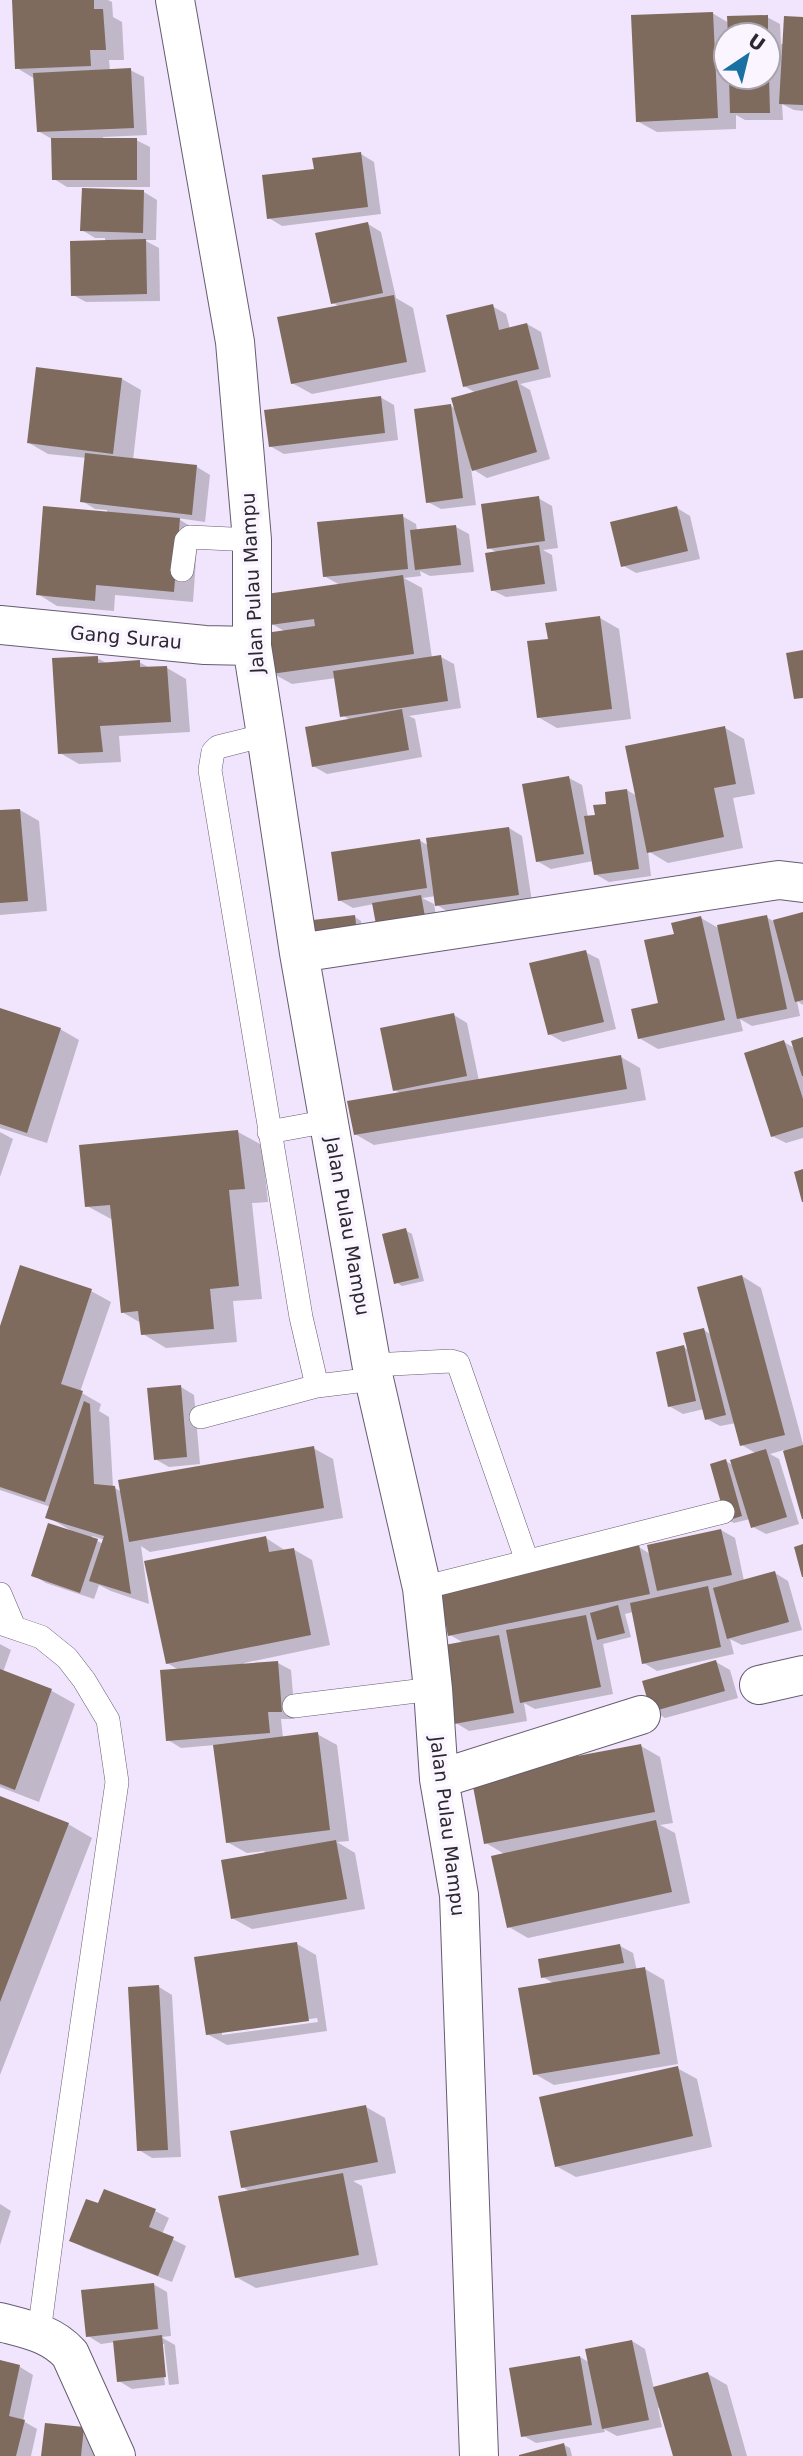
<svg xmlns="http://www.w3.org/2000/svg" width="803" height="2456" font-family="'DejaVu Sans',sans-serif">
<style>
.shadow{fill:#0003;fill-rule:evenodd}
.building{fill:#7e6b5d}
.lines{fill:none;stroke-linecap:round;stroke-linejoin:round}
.lane-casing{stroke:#665c70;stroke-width:24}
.street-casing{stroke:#665c70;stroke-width:40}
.lane{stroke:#fff;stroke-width:23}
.street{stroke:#fff;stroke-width:38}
.labels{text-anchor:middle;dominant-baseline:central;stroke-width:7;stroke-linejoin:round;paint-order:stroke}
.street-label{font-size:19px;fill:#2c2831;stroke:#faf5ff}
</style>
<rect width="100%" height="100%" fill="#f0e5fc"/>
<!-- shadow -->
<path class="shadow" d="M14,0H108L112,2L113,17L122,22L124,60H109L110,71L130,70L144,77L147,135L103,137V140H136L150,147V187H67L54,179L52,139L38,131L35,79L17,68Z
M712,13L729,23L767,17L780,24L781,44H784L803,19V111L794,110L782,104L783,120H745L736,115V129L657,132L637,121ZM726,35H768V77H726Z
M361,154L374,162L381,214L282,226L269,218L316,171Z
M144,192L157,200L156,240H144L159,248L160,301L86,302L73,295L105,241V238H95L82,230Z
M368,224L381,232L396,298L413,308L426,372L312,394L292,383L340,307L333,303Z
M492,306L506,314L510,329L527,324L541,332L551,377L520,384L530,390L550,459L487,478L471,468L476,505L441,509L428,502L451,406L457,410L476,393L464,386Z
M122,379L141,390L133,460L197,467L210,475L205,522L177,518L198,531L193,602L115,595L114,611L57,606L38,594L107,514V510L95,509L82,501L87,458L48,454L29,443Z
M380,397L394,405L398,440L284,454L270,446Z
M538,498L552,506L558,548L543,550L552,555L557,591L506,597L492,590L498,553L489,548Z
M677,508L690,516L700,559L636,573L622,565Z
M402,516L416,524L417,531L456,527L469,534L474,572L430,576L420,571L421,576L404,578L422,588L432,658L441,657L454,664L461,708L409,716L415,719L422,757L327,774L313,766L350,720L342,715L336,678L292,684L272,673L286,632L272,624L340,585L324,576Z
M600,618L619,629L631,719L557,728L538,717L550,640Z
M97,658L108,664L139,662L150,668H167L186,679L190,732L119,736L121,762L79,764L60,753Z
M725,728L744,739L755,794L733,798L743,848L668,863L648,851L651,876L609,882L595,874L593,861L551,869L537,861L569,778L582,785L588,817L596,816L627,790L637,796Z
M20,810L39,821L47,911L0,915V812Z
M509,828L522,836L532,902L450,913L437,905L436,896L422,898L434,904L439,934L374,904L353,908L339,900L419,840L429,846Z
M803,914V1005L797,1001L800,1016L752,1026L740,1019L743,1031L658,1049L639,1038L660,1004L676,935L701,918L720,929L766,917L775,922Z
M355,917L361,921L364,946H318Z
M585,952L599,959L616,1029L563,1042L549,1034Z
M0,1010L60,1029L79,1040L47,1143L0,1128Z
M454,1015L467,1023L479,1081L621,1057L640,1068L646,1100L374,1145L355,1134L401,1094L395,1090Z
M803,1039V1138L786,1143L772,1136L784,1042L796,1049Z
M0,1132L13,1139L0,1177Z
M238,1132L262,1145L268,1202L252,1203L262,1299L233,1301L237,1342L166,1348L143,1334L141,1323L122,1312L113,1220L87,1206Z
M405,1230L412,1234L424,1281L402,1286L396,1282Z
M742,1276L761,1288L803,1444V1515L784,1450L770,1454L779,1459L799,1524L766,1534L753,1527L750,1519L734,1523L728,1520L726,1461L734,1466L757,1454L742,1445L736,1423L720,1426L707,1419L704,1409L683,1414L669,1406L684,1347L689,1351L704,1330L712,1335Z
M91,1291L111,1302L80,1392L101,1404L99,1411L109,1417L113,1487L122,1492L313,1448L333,1459L343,1518L150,1552L141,1546L149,1604L111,1591L99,1585L94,1599L46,1583L33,1575L70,1530L48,1517L51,1507L0,1490V1331ZM92,1536L105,1540L103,1544L92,1538Z
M181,1387L194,1395L200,1464L169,1467L155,1459Z
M721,1530L735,1538L744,1581L775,1573L788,1581L802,1630L742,1645L730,1639L734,1654L657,1671L644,1663L633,1612L625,1614L631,1637L603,1644L613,1694L535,1709L524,1703L527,1721L469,1731L456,1723L464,1643L450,1635L639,1547L650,1554Z
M266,1538L286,1551L293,1549L312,1560L330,1645L244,1663V1665L278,1663L291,1670L295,1719H281L283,1738L317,1734L337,1745L349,1841L337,1842L355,1853L365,1909L252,1929L232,1918L265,1851L247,1853L227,1842L215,1745L181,1748L168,1740L179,1670L167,1663Z
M0,1644L11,1650L3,1672L52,1691L75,1704L39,1802L0,1787Z
M716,1662L730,1670L738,1698L665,1718L652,1710Z
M641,1746L660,1757L673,1823L660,1825L675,1833L690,1903L528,1938L509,1927L506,1855L486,1843Z
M0,1798L68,1824L92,1838L0,2075Z
M297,1944L316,1955L327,2031L227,2045L207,2034ZM317,2018L318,2022L222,2035V2031Z
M620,1946L633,1953L637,1971L645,1969L664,1980L678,2064L554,2085L535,2074L555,1984L543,1977Z
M159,1987L172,1995L181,2157L152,2158L139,2150Z
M677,2068L697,2079L712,2147L576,2177L556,2166Z
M366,2107L385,2118L396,2173L353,2181L362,2186L378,2265L256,2288L236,2277L251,2192L242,2187Z
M105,2191L155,2211L169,2218L162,2234L186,2246L172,2282L85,2248L71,2240L99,2205Z
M0,2204L11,2211L0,2245Z
M153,2284L167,2292L171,2336L161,2337L175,2345L179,2384L169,2385L164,2344H161L165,2385L132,2389L119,2381L115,2342L101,2344L88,2336Z
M632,2341L645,2349L654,2389L708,2374L727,2385L747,2456H675L661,2407L658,2408L662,2427L617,2436L604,2429L605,2432L536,2443L522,2435L580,2357L590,2363Z
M0,2362L20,2367L33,2375L23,2421L37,2429L31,2456H0Z
M84,2429L95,2456H43Z
M564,2445L570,2448L572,2456H523Z"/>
<!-- building -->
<path class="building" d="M12,0H94V9H103L106,50H90L91,66L15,69Z
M713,12L718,118L636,122L631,15Z
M768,15V35H728L727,16Z
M784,16L803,17V105L779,104Z
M131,68L134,128L37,132L33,73Z
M729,77H769L770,113H730Z
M51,138H137V180H52Z
M361,152L368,207L267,219L262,175L314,169L312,158Z
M82,188L144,190L143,233L80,231Z
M368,222L383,293L331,304L315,233Z
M146,239L147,294L71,296L70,241Z
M394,295L407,362L291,384L277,317Z
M493,304L499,330L527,323L539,369L463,387L446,315Z
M36,367L122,378L113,454L27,443Z
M517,380L537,452L472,471L451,398Z
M381,396L385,433L269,447L264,410Z
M451,404L463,498L426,503L414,409Z
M85,453L197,465L192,515L80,502Z
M539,496L545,541L487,549L481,504Z
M43,506L180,518L174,592L96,585L95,601L36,595Z
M677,506L688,551L621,567L610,522Z
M403,514L408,569L323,577L317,522Z
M456,525L461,565L415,570L410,530Z
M539,545L545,584L491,591L485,553Z
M403,575L414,654L271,674L265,633L315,626L314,619L270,625L266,594Z
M600,616L612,709L537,718L527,641L548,639L545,623Z
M803,650V698L794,699L786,653Z
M441,655L448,701L340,717L333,671Z
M98,656V663L140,660V667L167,666L171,722L100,726L103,752L58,754L52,658Z
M402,709L409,750L312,767L305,727Z
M725,726L736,784L714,788L724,837L647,853L625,746Z
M569,776L584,854L536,862L522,784Z
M627,789L639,869L594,875L584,816L595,815L593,805L606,804L605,792Z
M20,809L28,901L0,903V810Z
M509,827L519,895L435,906L426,838Z
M420,839L427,888L338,901L331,852Z
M421,895L427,927L378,935L372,903Z
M803,912V1000L795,1002L773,920Z
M355,915L358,943L316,947L313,920Z
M767,915L787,1009L737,1019L717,925Z
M701,916L725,1020L638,1039L631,1009L658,1003L644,940L674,934L671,923Z
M586,950L604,1022L548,1035L529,963Z
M0,1008L61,1028L27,1133L0,1124Z
M454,1013L467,1076L393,1091L380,1028Z
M803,1037V1076H802L791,1041Z
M784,1040L803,1099V1127L771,1137L744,1053Z
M621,1055L627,1089L354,1135L347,1101Z
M238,1130L245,1189L229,1190L239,1286L210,1289L214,1329L141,1335L138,1311L121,1313L110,1205L85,1207L79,1145Z
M803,1169V1202H802L794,1172Z
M406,1228L419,1278L394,1284L382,1234Z
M20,1265L92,1289L61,1384L83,1391L45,1502L0,1487V1326Z
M742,1275L785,1435L740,1446L697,1287Z
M704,1328L726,1415L705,1420L683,1333Z
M684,1345L696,1401L668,1407L656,1352Z
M181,1385L187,1457L154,1460L147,1388Z
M84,1401L90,1404L94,1484L115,1486L131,1594L89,1581L104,1536L45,1518Z
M803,1445V1519H802L783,1451Z
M314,1446L324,1508L129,1542L118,1480Z
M766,1449L787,1517L751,1528L730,1460Z
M726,1459L742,1516L726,1521L710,1464Z
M48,1523L98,1539L80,1593L31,1576Z
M721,1529L732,1575L657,1591L647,1545Z
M266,1536L269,1552L294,1548L311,1635L166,1664L144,1561Z
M803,1544V1577H802L794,1547Z
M639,1545L650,1594L448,1636L438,1586Z
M775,1571L789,1622L727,1639L713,1588Z
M708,1586L721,1647L642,1664L630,1603Z
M618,1605L625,1633L597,1640L590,1613Z
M586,1615L601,1687L520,1703L506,1630Z
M499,1635L514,1713L454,1724L439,1646Z
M716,1660L725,1691L651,1712L642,1681Z
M278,1661L282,1712H268L270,1733L166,1741L160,1670Z
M0,1669L52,1689L15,1790L0,1784Z
M318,1732L330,1830L226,1843L213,1745Z
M641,1744L655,1812L484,1844L471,1776Z
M0,1796L69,1823L0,2002Z
M656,1820L672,1892L507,1928L491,1856Z
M336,1840L347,1899L231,1919L221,1860Z
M297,1942L309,2021L206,2035L194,1957Z
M620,1944L624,1963L541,1978L538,1959Z
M645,1967L660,2054L533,2075L518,1988Z
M159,1985L168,2150L137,2151L128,1987Z
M678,2066L693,2136L555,2167L539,2097Z
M366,2105L378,2162L241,2188L230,2131Z
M343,2173L359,2255L235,2278L218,2196Z
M104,2189L156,2209L149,2227L174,2237L158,2276L69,2241L86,2199L98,2203Z
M154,2283L158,2329L86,2337L81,2290Z
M162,2335L166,2377L117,2382L113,2341Z
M632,2340L649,2420L602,2429L585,2349Z
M580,2356L592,2425L521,2437L509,2368Z
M0,2360L20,2365L9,2416L25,2420L16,2456H0Z
M708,2372L732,2456H673L653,2387Z
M45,2423L84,2427L81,2456H41Z
M564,2443L567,2456H519V2455Z"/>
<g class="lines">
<!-- lane casing -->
<g class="lane-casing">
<path id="lane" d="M182,570L186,541L190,537L252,540
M266,735L218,747L213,752L210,770L301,1317L317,1386L374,1379
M269,1132L329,1121
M372,1365L451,1361L458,1363L527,1561
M201,1417L317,1386
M422,1588L723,1512
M0,1594L14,1627
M0,1623L41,1637L67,1658L84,1680L108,1720L117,1782L58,2189L39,2333
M294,1706L433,1689"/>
</g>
<!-- street casing -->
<g class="street-casing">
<path id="street" d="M175,0L235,342L252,540V646L266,735L299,953L374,1379L422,1588L433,1689L439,1779L459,1895L479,2456
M0,625L205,645L252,646
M299,953L779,880L803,883
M759,1685L803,1675
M439,1779L641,1715
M0,2322C26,2329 51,2333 70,2354L116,2456"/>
</g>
<!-- lane -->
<use href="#lane" class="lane"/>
<!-- street -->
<use href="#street" class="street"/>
</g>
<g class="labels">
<!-- street labels -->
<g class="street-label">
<text transform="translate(252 583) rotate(-93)">Jalan Pulau Mampu</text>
<text transform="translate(126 637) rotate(5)">Gang Surau</text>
<text transform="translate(348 1226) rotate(80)">Jalan Pulau Mampu</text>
<text transform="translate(448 1826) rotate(83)">Jalan Pulau Mampu</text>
</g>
</g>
<!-- north arrow -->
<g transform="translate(747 56) rotate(35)"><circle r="33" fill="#faf5ff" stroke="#a8a3ad" stroke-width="2"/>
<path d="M0-5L12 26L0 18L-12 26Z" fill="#1871a0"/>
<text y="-10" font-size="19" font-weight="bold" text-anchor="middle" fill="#2c2831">U</text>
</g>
</svg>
